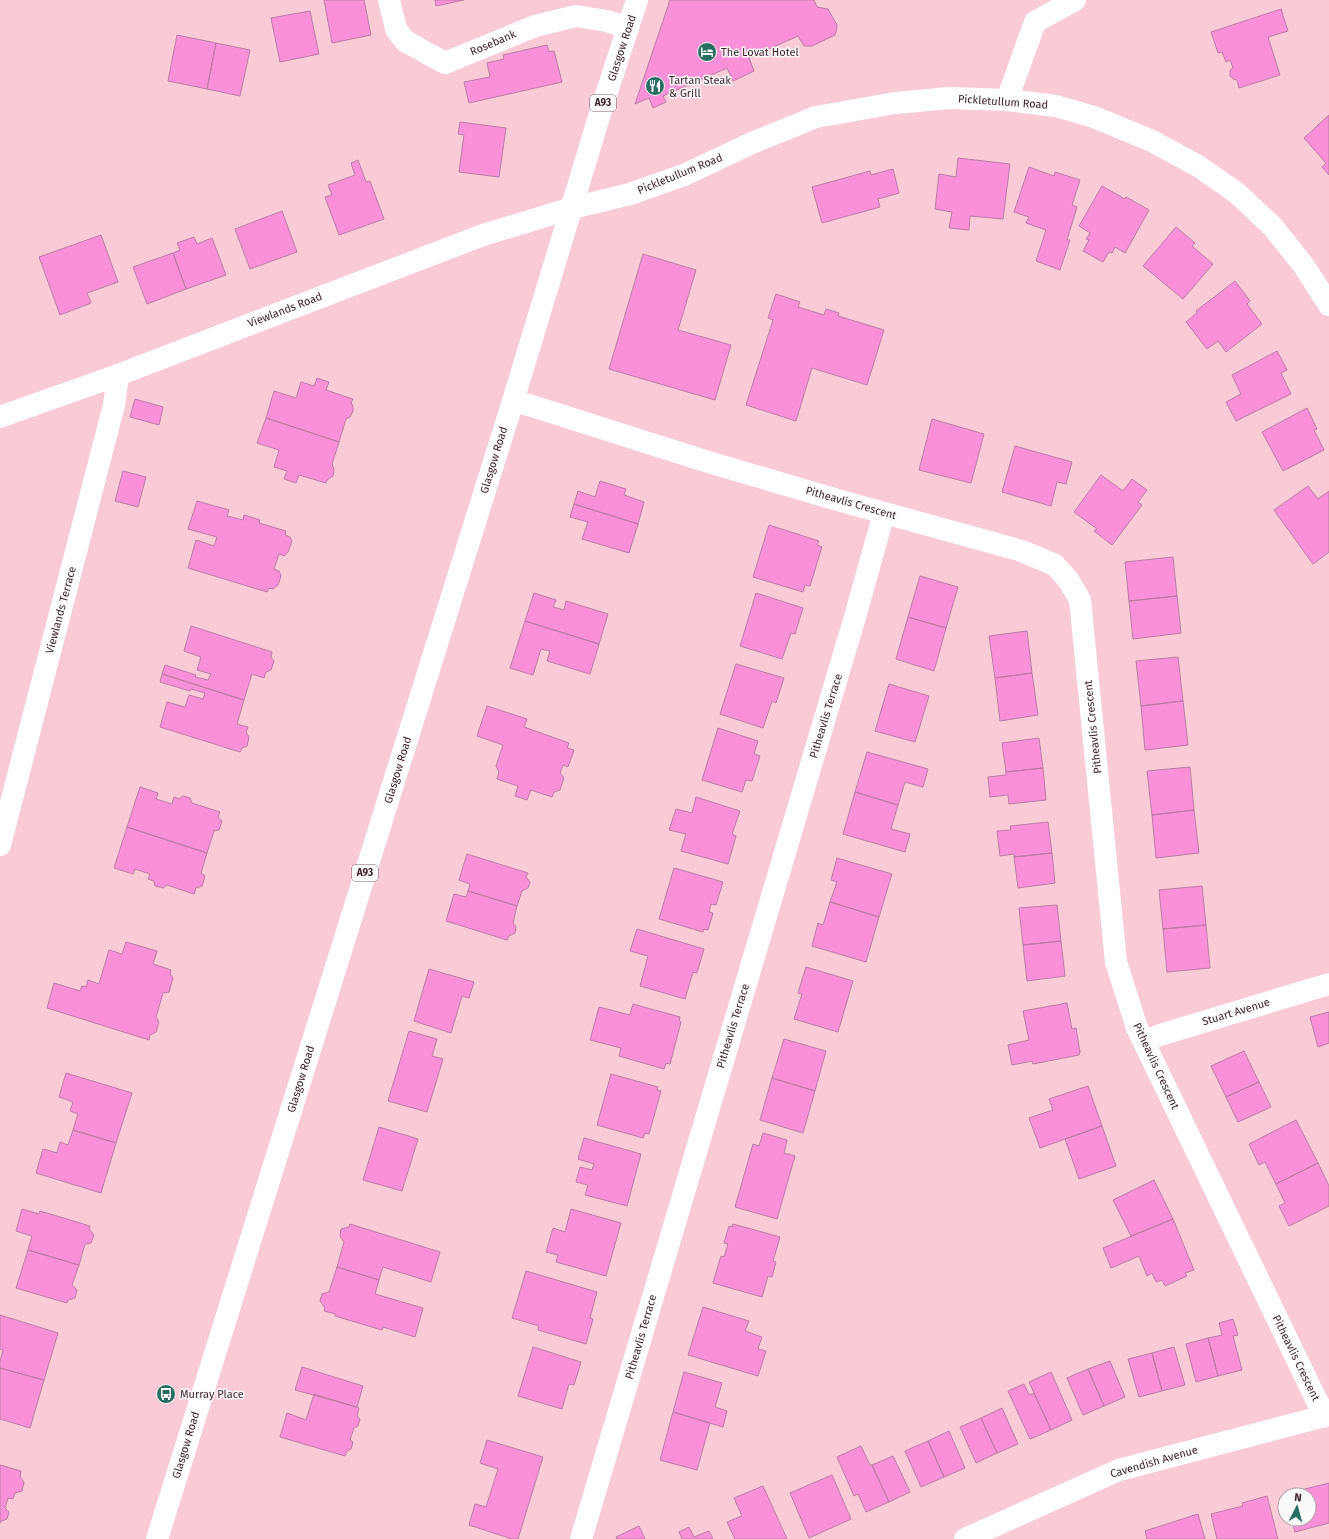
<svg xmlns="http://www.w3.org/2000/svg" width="1329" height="1539" font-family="'Fira Sans',sans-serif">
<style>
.building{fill:#fa90d8;stroke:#ba7ca5}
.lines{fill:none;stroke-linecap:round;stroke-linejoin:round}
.minor{stroke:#fff;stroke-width:22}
.major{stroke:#fff;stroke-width:22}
.labels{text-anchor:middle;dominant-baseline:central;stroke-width:3;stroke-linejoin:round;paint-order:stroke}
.shield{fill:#fafafa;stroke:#766168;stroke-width:1}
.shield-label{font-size:10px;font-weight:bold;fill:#3d1f29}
.street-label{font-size:11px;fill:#3d1f29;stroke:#fafafa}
.poi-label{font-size:11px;fill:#3d1f29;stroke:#fafafa;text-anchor:start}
</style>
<rect width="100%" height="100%" fill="#facad7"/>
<!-- building -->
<path class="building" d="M324,0H364L371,35L332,43Z
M435,0H464L436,6Z
M670,0H814L817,7L828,9L837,25V28L835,35L812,46H804L798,36L749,58L754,71L733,81L727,68L663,96L666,102L653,108L649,98L635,104Z
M1281,9L1288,31L1268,37L1280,75L1239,88L1237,80L1233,79L1230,76V70L1233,68L1230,60L1226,62L1222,52L1218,53L1211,32Z
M310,11L319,54L280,62L271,18Z
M177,35L216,43L207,89L168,81Z
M216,43L250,50L240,96L207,89Z
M547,45L549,52L554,51L562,82L469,103L464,82L490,77L487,63L504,59L503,55Z
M1329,115V175L1322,167L1326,163L1304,138Z
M460,122L506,128L499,177L459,172L464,135L458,134Z
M958,158L1010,164L1003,219L970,216L969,230L949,228L952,212L935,209L939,174L956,177Z
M358,160L366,182L370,181L384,219L339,235L325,197L332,195L328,185L355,175L351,163Z
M1029,167L1054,176L1055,172L1080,180L1072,205L1077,207L1067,240H1070L1060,270L1036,261L1046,230L1026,223L1029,217L1014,212Z
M893,169L899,193L878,199L880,207L822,223L812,187L870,171L871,175Z
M1102,186L1125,199L1126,197L1149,210L1125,253L1115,247L1112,253L1109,252L1103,262L1083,251L1089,240L1086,239L1090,233L1079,226Z
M282,211L297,252L250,269L235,229Z
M1176,227L1195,243L1192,246L1213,264L1183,299L1143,266Z
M101,235L118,282L87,293L91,303L60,315L39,257Z
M194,237L197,244L212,238L226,275L186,289L173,253L180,250L177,243Z
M173,253L186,289L147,304L133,267Z
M643,254L696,270L678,330L731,345L715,400L609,369Z
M1235,281L1250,301L1247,304L1262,324L1226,352L1218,341L1207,349L1186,322L1197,313L1196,311Z
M776,294L800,302L798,307L824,315L826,309L839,313L838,316L884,330L867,385L812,368L796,421L746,405L773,320L768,318Z
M1277,351L1287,370L1281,373L1291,394L1236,421L1226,402L1241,394L1232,375Z
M317,378L329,382L326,390L353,399L351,403L353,406V411L350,417L346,419L339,442L266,418L274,391L296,398L301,382L314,386Z
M135,399L163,407L159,425L130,417Z
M1307,408L1317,429L1314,430L1324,450L1283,471L1262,432Z
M266,418L339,442L332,464L334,470L333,476L327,480L326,483L299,475L296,483L284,479L287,471L274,467L279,450L257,443Z
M932,419L984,434L971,483L919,470Z
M1015,446L1072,462L1066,484L1057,482L1051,506L1002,492Z
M123,471L146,477L138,507L115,501Z
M1101,475L1123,491L1132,479L1147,490L1138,502L1142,505L1112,545L1094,531L1097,529L1074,512Z
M600,481L626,489L624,495L644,502L638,524L574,504L578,491L595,497Z
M1308,486L1318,499L1329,491V552L1313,564L1274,510Z
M197,501L229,510L227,516L243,520L244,515L260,520L259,523L286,531L285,535L290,537L292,541L288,552L284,556L279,554L274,569L279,571L281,576L278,585L273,589L269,588L267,592L188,568L196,540L214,546L217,537L188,529Z
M574,504L638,524L629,553L582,539L588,522L570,517Z
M769,525L819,541L817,545L822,547L810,586L805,585L803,592L753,577Z
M1173,557L1177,596L1129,601L1125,562Z
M920,576L958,587L946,628L908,617Z
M534,593L556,600L553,607L564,610L566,601L608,614L599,644L525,621Z
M756,593L803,608L795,634L791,633L782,659L740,646Z
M1177,596L1181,633L1133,639L1129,601Z
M908,617L946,628L934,671L896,659Z
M525,621L599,644L590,674L547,661L550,651L541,649L533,675L510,668Z
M191,626L272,652L271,657L274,661L271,670L266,672L264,678L252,674L244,700L162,674L165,665L196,675L195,677L208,680L211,674L197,670L201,657L184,651Z
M1027,631L1032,673L995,678L989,636Z
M1178,657L1183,701L1141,706L1136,661Z
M736,664L784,678L776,703L772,701L763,728L720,714Z
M1032,673L1038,715L1000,721L995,678Z
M162,674L244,700L237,724L248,727L246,732L249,737L247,746L242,748L240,752L160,727L167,702L185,707L189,695L203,699L205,693L191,689L190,691L160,682Z
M889,684L929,696L915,742L875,731Z
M1183,701L1188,745L1145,750L1141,706Z
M487,706L527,719L524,727L569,743L567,748L574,750L568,767L563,765L560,773L564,778L560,790L554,792L552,797L531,790L527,800L515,796L518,786L497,779L499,772L496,766L503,745L477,736Z
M718,728L758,741L754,754L760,756L752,781L746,780L742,792L702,780Z
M1039,738L1043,768L1006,772L1002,743Z
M867,752L928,769L923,787L905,782L898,805L855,792Z
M1190,767L1194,810L1152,815L1147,771Z
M1043,768L1046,800L1009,804L1008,795L990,797L988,777L1006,775V772Z
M140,787L158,793L156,799L172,804L174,797L179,799L183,796L190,798L192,803L220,812L218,817L222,821L219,830L214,831L207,853L127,827Z
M855,792L898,805L891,829L910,834L905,852L843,834Z
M696,797L740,811L732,834L736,836L728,864L681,851L686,834L669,830L676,809L692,813Z
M1194,810L1199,853L1156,858L1152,815Z
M1048,822L1052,853L1014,857V854L1000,856L997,831L1011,830L1010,826Z
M127,827L207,853L201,873L205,876L202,886L196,888L194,894L167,885L163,888L155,886L154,881L148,879L150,874L135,869L133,874L114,868Z
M1052,853L1055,883L1018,888L1014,857Z
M467,854L528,873L526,877L530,882L528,888L522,891L517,906L468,891L470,884L459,880Z
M837,858L892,874L879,917L830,902L837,882L831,880Z
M674,868L723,882L716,905L711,904L709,912L713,913L708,930L704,929L703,932L659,919Z
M1202,886L1206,925L1163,929L1159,890Z
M468,891L517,906L513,923L516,927L515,933L509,936L507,940L446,921L454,894L466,897Z
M830,902L879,917L866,962L812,946L818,923L823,925Z
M1057,905L1061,941L1023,945L1019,908Z
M1206,925L1210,968L1167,972L1163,929Z
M637,929L704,949L697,973L693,972L685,999L640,986L648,956L630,951Z
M1061,941L1065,976L1027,981L1023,945Z
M126,942L157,951L153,964L171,970L170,974L173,978L169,992L163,993L156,1017L159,1022L156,1032L150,1035L149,1040L47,1008L54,983L80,991L82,986L86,987L88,980L99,984L109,950L122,954Z
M806,967L853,981L838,1032L794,1019L802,994L798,993Z
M429,969L474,982L469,998L462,996L451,1033L414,1021Z
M1067,1003L1072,1029L1076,1028L1080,1052L1079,1055L1033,1064L1032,1061L1012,1065L1008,1045L1029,1040L1023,1011Z
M633,1004L680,1017L679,1021L681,1022L670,1064L666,1063L664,1069L619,1056L621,1048L590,1040L599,1007L630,1015Z
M1329,1012V1043L1318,1047L1310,1017Z
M409,1031L437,1039L432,1056L443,1059L427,1112L388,1101Z
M784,1039L826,1051L815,1091L772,1078Z
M1244,1051L1259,1082L1226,1097L1211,1066Z
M66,1073L132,1093L116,1143L73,1130L78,1114L70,1111L73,1102L59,1097Z
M611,1074L658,1087L657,1090L661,1091L649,1134L645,1133L643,1138L597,1125Z
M772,1078L815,1091L803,1133L760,1120Z
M1259,1082L1271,1107L1238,1122L1226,1097Z
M1088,1086L1102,1126L1040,1148L1029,1118L1053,1110L1049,1099Z
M1296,1120L1318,1163L1276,1184L1265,1162L1259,1165L1249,1144Z
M1102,1126L1116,1166L1079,1179L1065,1139Z
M379,1127L418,1139L402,1191L363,1180Z
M73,1130L116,1143L101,1193L36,1173L43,1149L57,1153L60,1142L68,1145Z
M763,1133L787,1140L784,1153L795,1156L777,1219L735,1207L753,1144L759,1146Z
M584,1138L641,1154L627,1206L585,1195L588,1185L576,1182L580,1167L592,1170L594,1164L578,1159Z
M1318,1163L1329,1186V1206L1289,1226L1279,1206L1285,1203L1276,1184Z
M1154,1180L1173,1219L1131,1236L1113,1200Z
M22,1209L39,1214L40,1211L90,1226L89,1229L94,1235L91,1243L85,1244L79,1265L28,1250L32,1236L16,1231Z
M571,1209L621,1223L606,1276L556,1262L558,1255L546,1252L553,1228L565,1232Z
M1173,1219L1194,1270L1185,1273L1187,1276L1165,1286L1162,1280L1156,1282L1152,1273L1147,1276L1139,1256L1111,1268L1103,1248Z
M350,1224L440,1252L431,1282L383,1267L379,1280L337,1267L344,1242L340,1236L341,1229L349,1227Z
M733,1224L780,1237L773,1261L776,1262L772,1277L768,1276L762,1297L713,1283L721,1256L724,1257L728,1244L724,1243L729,1226L732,1227Z
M28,1250L79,1265L72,1285L77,1290L75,1298L68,1300L67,1303L16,1288Z
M337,1267L379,1280L375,1294L423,1308L415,1337L383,1327L382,1330L335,1316L336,1314L324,1311L325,1308L320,1301L322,1294L329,1292Z
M526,1271L597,1292L590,1318L593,1319L586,1344L538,1330L539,1326L512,1318Z
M703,1307L749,1321L745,1331L762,1337L758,1349L766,1351L758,1376L688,1355Z
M0,1315L58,1333L44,1380L0,1368V1361L3,1350L0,1349Z
M1233,1319L1238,1335L1233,1336L1242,1370L1218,1376L1208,1338L1222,1335L1219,1323Z
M1208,1338L1218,1376L1196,1382L1186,1344Z
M533,1347L581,1362L574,1385L569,1384L562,1409L518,1396Z
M1174,1347L1185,1385L1162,1391L1152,1353Z
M1152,1353L1162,1391L1139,1397L1128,1359Z
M1110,1361L1125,1397L1104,1406L1088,1369Z
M302,1367L363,1386L357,1407L295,1390Z
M0,1368L44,1380L30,1428L0,1419Z
M1088,1369L1104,1406L1083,1415L1067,1378Z
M684,1372L722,1383L715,1407L727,1411L723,1427L673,1412Z
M1051,1372L1072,1420L1051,1430L1029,1382Z
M1024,1384L1029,1395L1034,1393L1051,1430L1030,1439L1008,1391Z
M314,1394L359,1408L357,1416L360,1419L358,1426L354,1428L350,1440L353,1442L351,1449L347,1451L345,1456L280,1437L287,1413L306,1420Z
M1002,1408L1018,1444L997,1453L981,1418Z
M673,1412L710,1423L697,1470L660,1460Z
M981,1418L997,1453L976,1463L960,1427Z
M949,1431L965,1468L944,1477L928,1441Z
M487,1440L543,1457L518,1539H512L469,1525L475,1504L486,1507L498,1469L480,1463Z
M928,1441L944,1477L921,1487L905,1451Z
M861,1446L870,1465H872L889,1502L866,1512L858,1494L854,1496L837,1457Z
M893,1456L910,1492L889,1502L872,1465Z
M0,1465L21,1471L20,1477L24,1482L22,1491L15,1493L13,1499L8,1498L5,1508L9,1512L7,1519L1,1521L0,1523Z
M832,1475L851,1519L809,1538L790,1493Z
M1329,1483V1523L1295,1532L1292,1519H1309V1495H1286L1285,1494Z
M763,1486L787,1539H735L727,1522L742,1516L734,1498Z
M1267,1496L1278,1539H1217L1211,1514L1243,1506L1242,1503Z
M1198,1514L1205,1539H1147L1145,1531Z
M639,1526L645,1539H617L616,1537Z
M689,1527L694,1537L709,1531L713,1539H682L679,1532Z"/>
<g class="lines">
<!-- minor -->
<path class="minor" d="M389,0L396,29L405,41L445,63L535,26L576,16L607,21L628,28
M1007,100L1035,22L1075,0
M513,401L532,406L705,461L841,501L1022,551L1055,565L1069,581L1080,600L1116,962L1137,1028L1317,1401L1326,1416
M0,417L118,375L483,235L572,208L630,194L684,175L752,143L816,117L895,103L950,98L1007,100L1056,106L1094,117L1152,141L1198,166L1237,193L1273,227L1304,266L1329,305
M0,845L114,405L118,375
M1144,1042L1160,1035L1329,984
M581,1539L855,617L884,513
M965,1539L1119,1470L1329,1415"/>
<!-- major -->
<path class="major" d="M157,1539L513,401L602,107L637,0"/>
</g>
<!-- icons -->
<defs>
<g id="hotel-disc" transform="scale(1)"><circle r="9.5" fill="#286e62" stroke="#fafafa"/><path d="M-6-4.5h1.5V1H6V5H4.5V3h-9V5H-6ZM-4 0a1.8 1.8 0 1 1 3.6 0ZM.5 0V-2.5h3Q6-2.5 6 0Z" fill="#fff"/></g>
<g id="restaurant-disc" transform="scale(1)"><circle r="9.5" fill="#286e62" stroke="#fafafa"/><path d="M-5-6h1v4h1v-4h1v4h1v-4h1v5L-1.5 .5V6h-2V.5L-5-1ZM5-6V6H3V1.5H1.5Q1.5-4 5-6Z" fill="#fff"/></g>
<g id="bus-disc" transform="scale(1)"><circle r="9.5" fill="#286e62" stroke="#fafafa"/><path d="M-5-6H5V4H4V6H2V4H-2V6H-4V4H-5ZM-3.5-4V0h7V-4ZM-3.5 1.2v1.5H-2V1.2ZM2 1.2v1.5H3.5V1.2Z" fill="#fff"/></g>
</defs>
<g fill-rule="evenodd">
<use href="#hotel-disc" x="707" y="52"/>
<use href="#restaurant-disc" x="655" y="86"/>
<use href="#bus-disc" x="166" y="1394"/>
</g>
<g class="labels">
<!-- shield labels -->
<g class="shield">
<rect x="590" y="95" width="26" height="16" rx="3"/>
<rect x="352" y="865" width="26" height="16" rx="3"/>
</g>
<g class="shield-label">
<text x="603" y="103">A93</text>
<text x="365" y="873">A93</text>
</g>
<!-- street labels -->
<g class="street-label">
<text transform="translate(493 43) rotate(-23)">Rosebank</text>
<text transform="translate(622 48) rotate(-72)">Glasgow Road</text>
<text transform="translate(1003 102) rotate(4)">Pickletullum Road</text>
<text transform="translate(680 174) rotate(-22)">Pickletullum Road</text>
<text transform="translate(285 310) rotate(-21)">Viewlands Road</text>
<text transform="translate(494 460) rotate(-73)">Glasgow Road</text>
<text transform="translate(851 503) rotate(16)">Pitheavlis Crescent</text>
<text transform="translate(61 610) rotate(-75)">Viewlands Terrace</text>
<text transform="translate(826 716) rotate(-73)">Pitheavlis Terrace</text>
<text transform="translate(1093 727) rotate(-96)">Pitheavlis Crescent</text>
<text transform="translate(398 770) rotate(-73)">Glasgow Road</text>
<text transform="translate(1236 1012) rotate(-17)">Stuart Avenue</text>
<text transform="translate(733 1026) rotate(-73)">Pitheavlis Terrace</text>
<text transform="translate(1156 1066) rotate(65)">Pitheavlis Crescent</text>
<text transform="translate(301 1079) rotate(-73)">Glasgow Road</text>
<text transform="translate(641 1337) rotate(-74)">Pitheavlis Terrace</text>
<text transform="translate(1296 1358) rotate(64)">Pitheavlis Crescent</text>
<text transform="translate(186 1445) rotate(-73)">Glasgow Road</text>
<text transform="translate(1154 1462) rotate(-16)">Cavendish Avenue</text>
</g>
<!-- poi labels -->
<g class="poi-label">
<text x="721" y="52">The Lovat Hotel</text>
<text x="669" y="80">Tartan Steak<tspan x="669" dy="13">&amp; Grill</tspan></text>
<text x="180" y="1394">Murray Place</text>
</g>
</g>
<!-- north arrow -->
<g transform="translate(1297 1507) rotate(6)"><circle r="19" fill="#fafafa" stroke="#aea2a6"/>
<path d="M0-3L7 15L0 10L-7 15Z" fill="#286e62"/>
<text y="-6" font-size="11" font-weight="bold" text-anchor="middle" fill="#3d1f29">N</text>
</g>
</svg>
